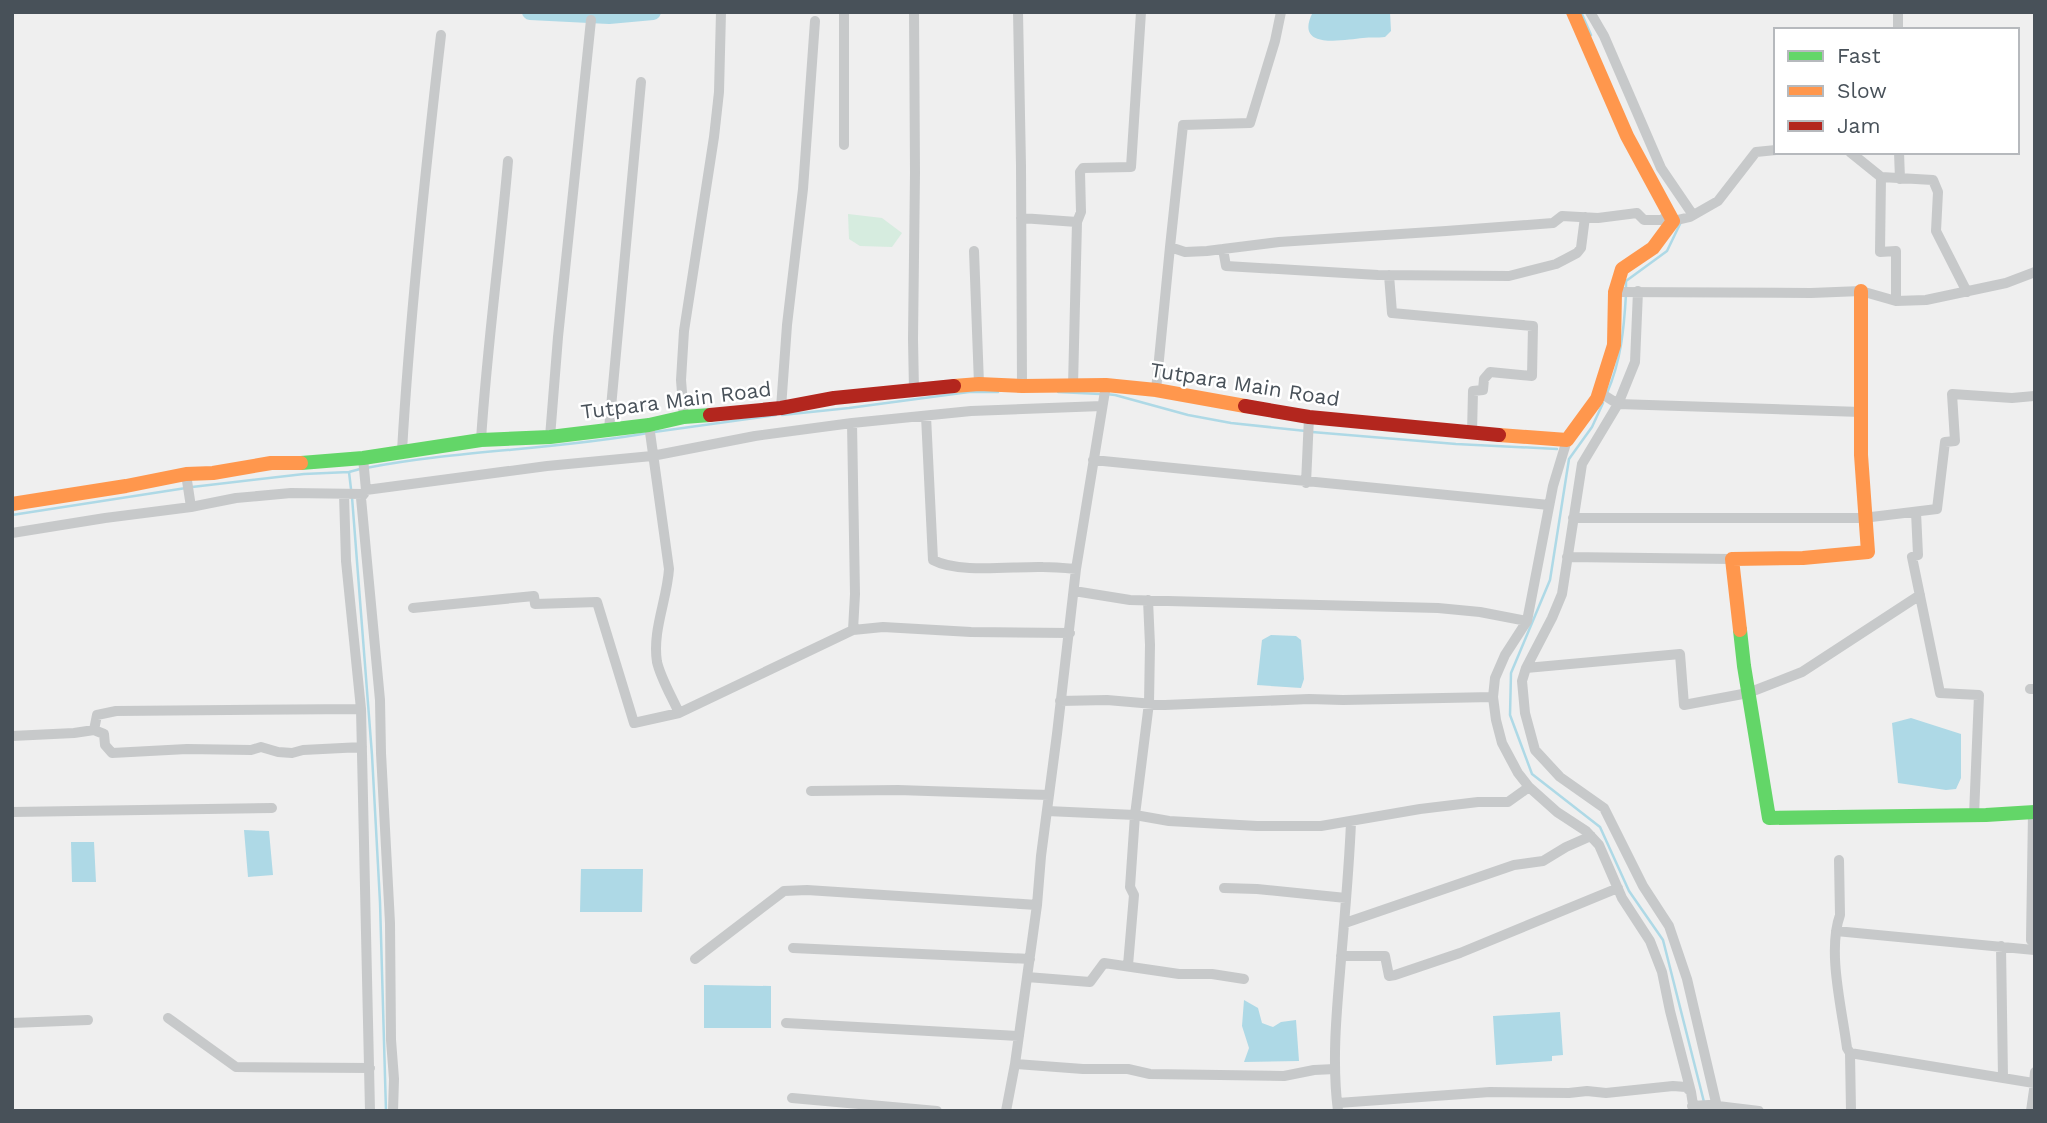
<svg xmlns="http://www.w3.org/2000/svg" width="2047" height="1123" font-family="'Work Sans',sans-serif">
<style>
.green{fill:#d6ecdf}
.water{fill:#aed9e6}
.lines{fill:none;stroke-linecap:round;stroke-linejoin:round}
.stream{stroke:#aed9e6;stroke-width:2.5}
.river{stroke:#aed9e6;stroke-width:16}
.street{stroke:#c7c9ca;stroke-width:10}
.fast{stroke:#63d668;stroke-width:14}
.slow{stroke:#ff974d;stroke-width:14}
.jam{stroke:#b3261e;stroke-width:14}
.labels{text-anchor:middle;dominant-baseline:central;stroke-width:5;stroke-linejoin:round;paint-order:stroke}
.street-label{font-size:21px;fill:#485159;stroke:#fff}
</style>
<rect width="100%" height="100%" fill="#efefef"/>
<!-- green -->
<path class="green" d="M848,214L882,218L902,233L892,247L860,246L849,239Z"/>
<!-- water -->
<path class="water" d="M1313,12H1390L1391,31L1385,37C1378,38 1370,37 1363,38C1343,40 1293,50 1313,12Z
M1271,635L1296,636L1301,640L1304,679L1301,688L1257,685L1262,640Z
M1911,718L1961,734V778L1956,789L1946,790L1898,783L1892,723Z
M244,830L269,831L273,875L248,877Z
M71,842H94L96,882H72Z
M581,869H643L642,912H580Z
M704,985L771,986V1028H704Z
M1244,1000L1258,1008L1262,1023L1273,1027L1281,1022L1296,1020L1299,1061L1244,1062L1249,1048L1242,1026Z
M1560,1012L1563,1055L1552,1056V1061L1496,1065L1493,1016Z"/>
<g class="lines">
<!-- stream -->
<path class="stream" d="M1581,12L1591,35
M1626,288V281L1667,251L1680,224
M1058,392L1100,394
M1607,393C1621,361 1624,329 1626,294
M1106,394L1115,395L1188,415L1231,423L1306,431
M1603,403L1592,427L1569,459L1550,580L1511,673L1510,715L1532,774L1600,827L1629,891L1663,940L1704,1102
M782,415L849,408L969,392H998
M654,432L776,415
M1312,432L1456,444L1557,449
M366,468C459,450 554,450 648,433
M349,472L351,489
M192,487L304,474L349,472L360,469
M352,497L372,755L380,902L386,1111
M12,515L186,488"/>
<!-- river -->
<path class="river" d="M530,12L609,16L653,12"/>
<!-- street -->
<path class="street" d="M914,12L915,173L913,339L914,391
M1018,12L1021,166L1022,386
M1590,12L1604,36L1661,168L1693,215
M1898,12V30
M844,145V12
M1850,152L1881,177L1933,180L1938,192L1936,231L1967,292
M1899,152L1900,179
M1881,177L1880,252L1896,251V301
M1021,218L1077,222L1081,212L1080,172L1083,168L1131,167L1141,12
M1673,221L1690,217L1718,201L1756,152L1776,150
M1170,247L1183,125L1250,123L1275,41L1281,12
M1223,249L1226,266L1378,275L1509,276L1556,264L1577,253L1581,248L1585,217
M974,251L979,384
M1389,275L1392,313L1533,326L1532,376L1490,372L1484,379L1483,390L1473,391L1472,433
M1638,291L1635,362L1618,404L1582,464L1562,594L1552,618L1526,668L1522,681L1525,713L1535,750L1560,777L1604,808L1643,886L1669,926L1687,979L1718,1111
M1615,292L1811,293L1861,291L1896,301L1926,300L2006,283L2035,272
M1073,386L1077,222
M1156,390L1170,247L1185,252L1207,251L1279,242L1446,231L1553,223L1562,216L1598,218L1637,213L1644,220H1661L1669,216
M1599,392L1618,404L1861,412
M781,408L787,325L803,189L815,21
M926,416L933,560C959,574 1013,566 1043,567C1054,567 1065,568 1076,569
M684,417L681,380L684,331L714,137L719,92L721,12
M852,423L855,594L853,630
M649,425L669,569C667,600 652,631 657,662C661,679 672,697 679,713
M609,429L641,82
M550,437L558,337L591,20
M481,440C487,346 500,254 508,161
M1567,440L1553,486L1527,621L1505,655L1495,678L1493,697L1496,720L1502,743L1518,773L1529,787L1557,812L1586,831L1599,845L1622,898L1650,941L1662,972L1670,1011L1691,1092L1694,1111
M402,451C410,312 425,173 441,35
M363,458L366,490L547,466L652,456L755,436L852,423L971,411L1102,406
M1093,460L1549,505
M186,474L191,507
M1306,483L1309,417
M366,490L361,498L380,700L381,753L390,923L391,1040L394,1079L393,1111
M344,494L346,561L361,709L370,1111
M1916,512L1918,555L1912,557L1940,693L1979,695L1974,815
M1573,518H1863L1937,509L1945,442L1955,441L1952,394L2012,398L2035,396
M12,533L105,518L191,507L236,498L291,493L364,494
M1567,557L1732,559
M1074,591L1130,600L1438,608L1480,612L1527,621
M413,608L534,596L535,604L597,602L634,723L679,713L853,630L883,627L971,632L1070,633
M1526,668L1680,654L1684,705L1748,693L1802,672L1920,595
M2030,689H2035
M1060,701L1107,700L1165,705L1309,699L1343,700L1493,697
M94,730L104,734L105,745L112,753L187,749L251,750L261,747L278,752L292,753L303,750L362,747
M12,736L74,733L94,730L97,715L116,711L361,709
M811,791L898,790L1049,795
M1047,811L1135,815L1169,821L1257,826H1321L1420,809L1478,802H1508L1529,787
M12,812L272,808
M2033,812L2031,940L2035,941
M1839,860L1840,915C1827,951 1842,1009 1847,1048L1850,1053L1851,1111
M1224,888L1257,889L1346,898
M1345,923L1514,865L1543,861L1566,847L1591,836
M1836,931L2035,950
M2001,946L2003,1078
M793,948L1030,959
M1341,956H1385L1389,976L1395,975L1460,953L1618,888
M695,959L784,891L807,890L1037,905
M1128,965L1134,895L1130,887L1135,815L1149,703L1150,645L1148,600
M1027,977L1090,982L1104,963L1179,974H1212L1244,979
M168,1018L236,1067L370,1068
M12,1023L88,1020
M786,1023L1019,1036
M1850,1053L2034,1083L2035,1072
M1015,1064L1083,1069H1128L1150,1074L1284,1076L1314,1070L1335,1069
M792,1098L937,1111
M1338,1103L1490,1092L1569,1093L1587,1091L1606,1093L1673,1086L1686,1087L1691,1092
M1692,1106L1709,1105L1759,1111
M1006,1111L1015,1064L1037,905L1041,856L1057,734L1076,569L1106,385
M1338,1111C1332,1065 1336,1018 1340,972C1344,922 1349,872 1351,822
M2031,1111L2035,1083"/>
<!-- fast -->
<path class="fast" d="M301,463L363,458L481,440L550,437L649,425L684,417L710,415
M1740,630L1744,666L1769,818L1986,815L2035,812"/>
<!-- slow -->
<path class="slow" d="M954,386L979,384L1022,386L1106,385L1156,390L1245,406
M1499,435L1567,440L1597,399L1614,345L1615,292L1622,269L1653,248L1673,221L1627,136L1573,12
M12,504L126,486L186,474L213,473L271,463H301
M1740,630L1732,559L1803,558L1868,552L1861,455V291"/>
<!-- jam -->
<path class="jam" d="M1245,406L1309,417L1499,435
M710,415L781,408L834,398L954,386"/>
</g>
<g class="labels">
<!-- street labels -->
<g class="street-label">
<text transform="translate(1245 384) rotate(9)">Tutpara Main Road</text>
<text transform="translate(676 400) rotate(-7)">Tutpara Main Road</text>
</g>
</g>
<!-- border -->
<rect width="2047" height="1123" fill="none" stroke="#485159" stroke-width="28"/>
<!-- legend -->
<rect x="1774" y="28" width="245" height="126" fill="#ffffff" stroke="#b6b9bd" stroke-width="2"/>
<rect x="1788" y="51" width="35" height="10" fill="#63d668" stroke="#b6b9bd" stroke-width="2"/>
<text x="1837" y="63" font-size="21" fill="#485159">Fast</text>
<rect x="1788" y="86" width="35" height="10" fill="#ff974d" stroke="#b6b9bd" stroke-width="2"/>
<text x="1837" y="98" font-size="21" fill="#485159">Slow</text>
<rect x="1788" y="121" width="35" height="10" fill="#b3261e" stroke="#b6b9bd" stroke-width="2"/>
<text x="1837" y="133" font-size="21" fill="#485159">Jam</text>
</svg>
